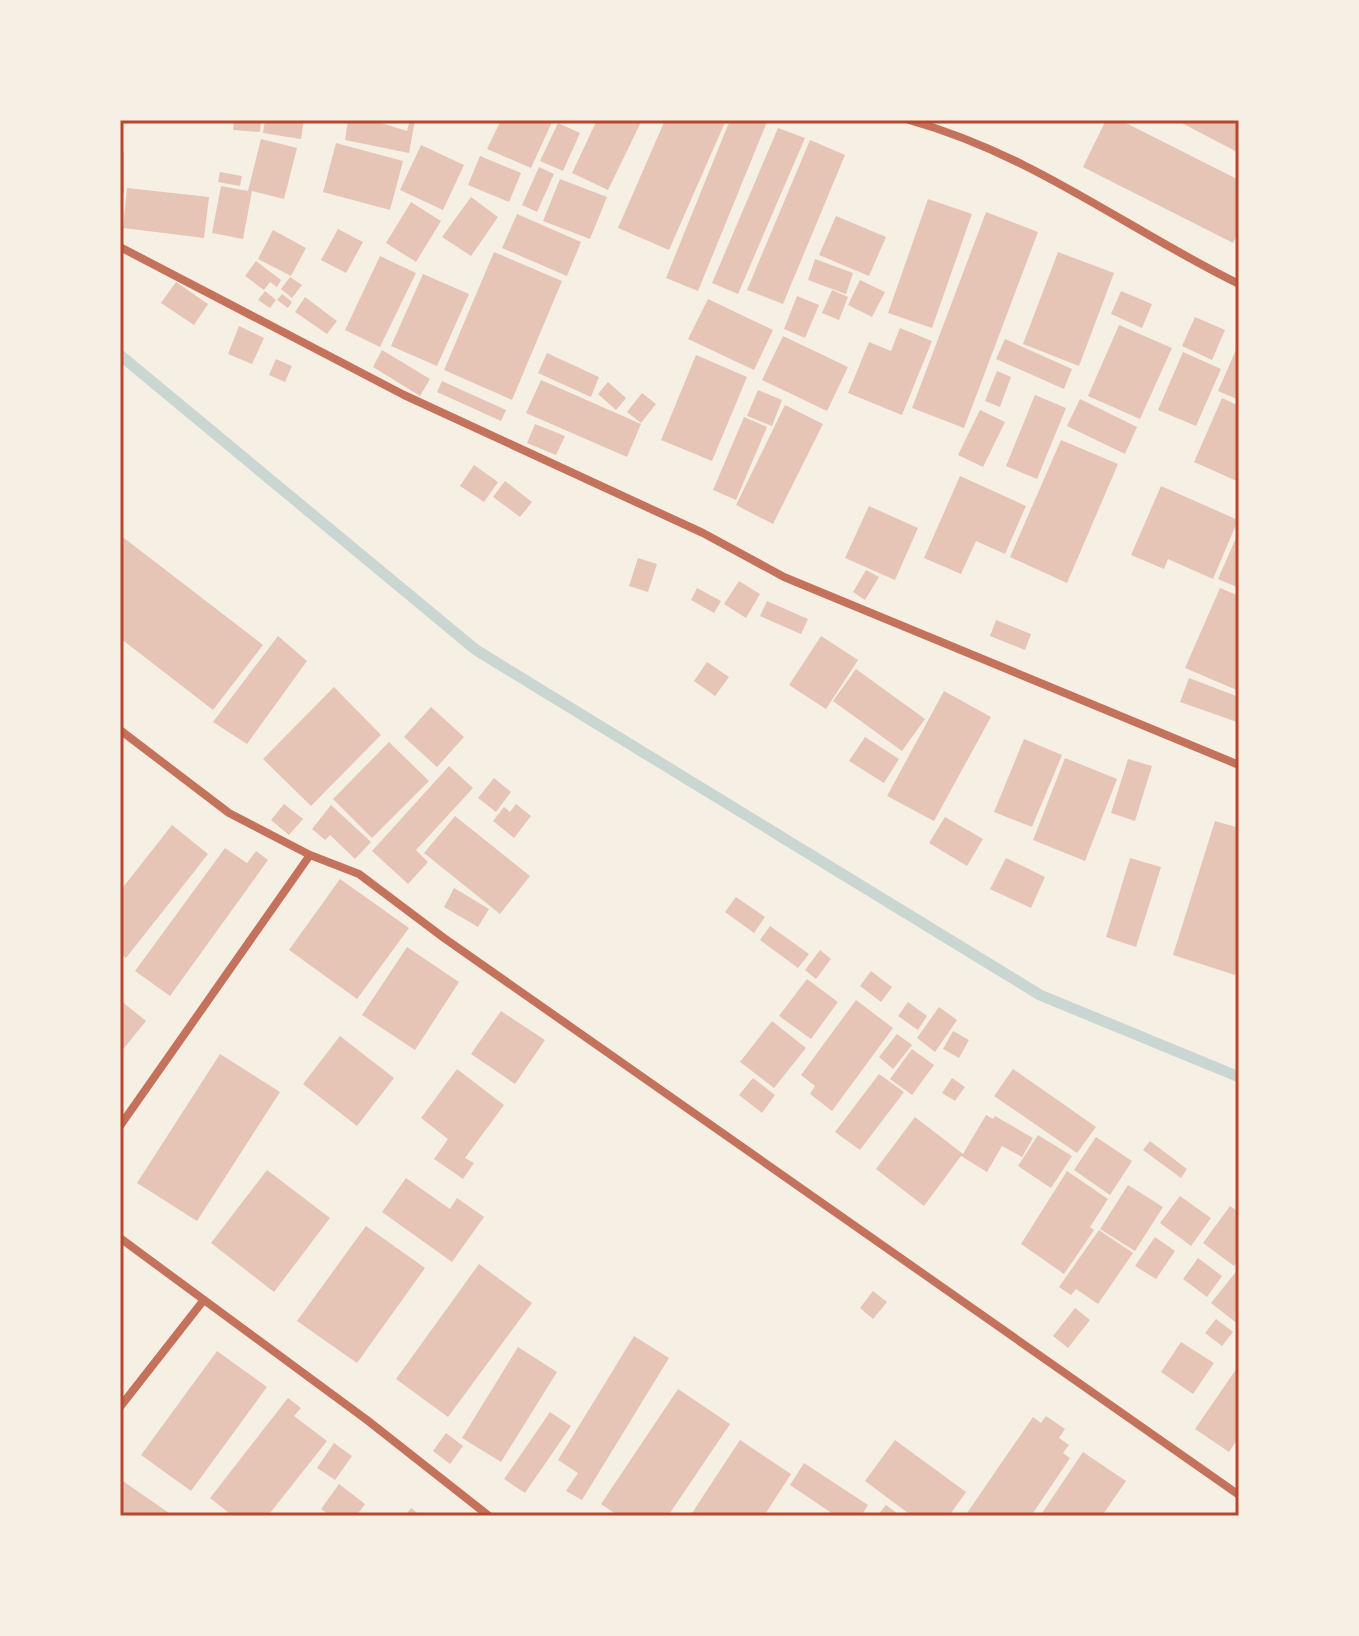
<svg xmlns="http://www.w3.org/2000/svg" width="1359" height="1636" font-family="'Archivo Narrow',sans-serif">
<style>
.lines{fill:none;stroke-linecap:round;stroke-linejoin:round}
.stream{stroke:#c9d6d2;stroke-width:11}
.building{fill:#e6c5b7}
.minor{stroke:#c5725c;stroke-width:8}
.neatline{fill:none;stroke:#b5482f;stroke-width:3}
</style>
<rect width="100%" height="100%" fill="#f6efe4"/>
<g class="lines">
<!-- stream -->
<path class="stream" d="M120,355L476,650L1040,995L1239,1077"/>
</g>
<!-- building -->
<path class="building" d="M234,120H261L260,132L233,130Z
M265,120H304L301,139L263,133Z
M348,120H382L381,123L407,131L410,120H415L409,153L345,140Z
M501,120H553L531,168L487,149Z
M597,120H642L608,190L572,173Z
M665,120H726L669,250L618,228Z
M730,120L767,122L698,291L666,278Z
M1106,120H1120L1239,180V230L1233,243L1083,167Z
M1176,120H1239V153Z
M558,123L580,133L563,171L540,161Z
M778,128L805,138L738,294L712,283Z
M261,139L297,148L284,199L252,191L243,239L212,233L221,186L248,191Z
M810,140L845,155L783,304L747,290Z
M336,143L403,161L390,210L323,192Z
M421,145L464,165L443,210L400,190Z
M120,151L124,152V193H120Z
M480,156L521,173L509,202L468,185Z
M539,167L554,174L537,212L522,205Z
M220,172L242,176L240,186L218,182Z
M560,179L607,197L590,239L543,221Z
M127,188L209,197L204,238L123,228Z
M471,197L498,217L471,256L442,237Z
M928,199L972,214L932,328L888,313Z
M411,202L441,221L416,262L386,243Z
M986,212L1038,232L964,428L912,408Z
M517,214L581,242L567,276L502,248Z
M836,216L886,237L869,276L819,255Z
M338,229L363,242L346,273L321,260Z
M273,230L306,248L291,276L258,259Z
M494,252L562,281L512,400L444,370Z
M1058,252L1114,273L1079,366L1023,344Z
M380,256L416,273L380,347L345,330Z
M815,259L853,273L846,294L808,280Z
M256,261L281,280L277,287L270,282L264,290L245,276Z
M423,274L469,294L437,366L391,346Z
M290,277L302,285L292,298L281,289Z
M860,280L885,292L872,317L848,305Z
M176,282L208,304L194,325L161,303Z
M832,290L848,297L839,320L822,313Z
M265,291L276,300L270,308L258,300Z
M1121,291L1152,304L1142,328L1111,314Z
M282,294L292,302L288,308L277,300Z
M797,296L819,305L805,338L784,329Z
M305,297L337,321L327,334L295,312Z
M708,299L773,330L754,370L688,339Z
M1195,317L1225,330L1212,360L1182,346Z
M1119,325L1172,348L1140,419L1088,396Z
M239,326L264,338L252,364L228,354Z
M900,328L932,341L902,415L848,393L869,342L891,351Z
M783,336L848,367L827,411L762,380Z
M1005,339L1072,369L1064,389L996,359Z
M1239,343V400L1218,391Z
M382,350L430,379L420,396L373,367Z
M1183,352L1221,369L1196,426L1158,410Z
M547,353L599,377L591,397L538,373Z
M696,355L747,377L712,461L661,440Z
M276,359L292,366L285,382L269,375Z
M997,371L1011,377L1000,407L985,401Z
M541,380L641,424L627,457L526,413Z
M442,381L506,410L501,421L437,392Z
M608,382L626,398L616,410L598,394Z
M758,390L782,400L772,426L747,416Z
M642,393L656,404L641,423L627,412Z
M1035,395L1066,408L1037,479L1006,466Z
M1222,398L1239,406V482L1194,462Z
M1080,399L1137,427L1125,454L1067,426Z
M785,405L823,424L773,524L736,505Z
M980,410L1005,422L983,467L958,455Z
M744,417L767,427L736,500L713,490Z
M535,424L565,436L556,455L527,443Z
M1061,440L1118,464L1067,583L1010,557Z
M474,465L498,482L484,502L460,486Z
M960,476L1026,506L1005,554L976,541L961,574L924,558Z
M505,481L532,502L520,517L493,497Z
M1161,486L1238,520L1213,579L1168,559L1164,569L1131,555Z
M869,506L918,528L895,580L845,558Z
M1239,531V588L1218,579Z
M120,535L263,645L213,710L120,638Z
M638,558L657,564L648,592L629,586Z
M866,570L879,577L865,600L853,592Z
M739,581L760,594L746,618L724,604Z
M697,588L721,601L714,613L691,600Z
M1220,588L1239,596V691L1185,668Z
M767,601L808,619L801,634L760,616Z
M996,620L1031,634L1025,650L990,636Z
M278,636L307,661L247,744L213,722Z
M821,636L858,660L826,709L789,685Z
M707,662L729,677L715,696L694,681Z
M856,669L925,719L902,751L833,701Z
M1189,678L1239,697L1237,722L1180,702Z
M334,687L381,735L311,806L263,759Z
M944,691L991,717L934,821L887,796Z
M431,707L464,737L437,767L404,737Z
M865,737L899,759L884,783L849,761Z
M1024,739L1062,755L1032,827L994,812Z
M389,742L429,781L372,838L333,799Z
M1065,758L1117,779L1085,861L1033,840Z
M1128,759L1152,766L1135,821L1111,813Z
M449,766L473,788L416,850L428,862L408,884L372,851Z
M494,778L511,792L496,812L478,798Z
M284,804L303,819L289,835L271,820Z
M516,804L531,816L514,838L493,821L504,807L510,812Z
M331,805L371,842L355,859L330,835L325,840L312,829Z
M455,816L530,876L500,914L424,853Z
M945,817L983,839L967,866L929,843Z
M1215,821L1239,828V964L1235,975L1173,955Z
M172,825L208,854L126,958L120,953V891Z
M225,848L247,863L256,851L268,860L170,996L135,971Z
M1006,858L1045,877L1031,908L990,889Z
M1130,858L1161,867L1136,947L1106,937Z
M340,879L409,928L357,999L289,950Z
M454,888L489,909L478,927L444,907Z
M736,897L765,917L754,933L725,912Z
M770,926L809,954L798,968L760,940Z
M407,947L459,982L415,1050L362,1015Z
M820,950L831,959L816,979L805,970Z
M871,971L892,987L881,1002L860,986Z
M807,979L838,1002L811,1039L779,1016Z
M120,1000L146,1021L120,1053Z
M856,1000L893,1028L832,1111L810,1094L815,1086L801,1075Z
M908,1002L927,1016L918,1030L898,1016Z
M939,1007L957,1020L935,1052L917,1038Z
M501,1011L545,1040L515,1084L471,1054Z
M772,1021L806,1048L774,1088L740,1062Z
M953,1031L969,1040L959,1058L943,1049Z
M897,1034L912,1045L893,1069L879,1057Z
M340,1036L394,1078L357,1126L303,1084Z
M912,1049L934,1065L912,1095L890,1079Z
M220,1054L280,1092L197,1221L137,1183Z
M457,1069L504,1105L465,1158L474,1163L463,1179L434,1159L448,1139L421,1118Z
M1013,1069L1096,1127L1077,1153L994,1096Z
M879,1074L904,1092L860,1150L835,1132Z
M753,1078L775,1095L762,1113L739,1095Z
M952,1078L965,1087L955,1101L942,1093Z
M986,1115L993,1119L995,1116L1033,1138L1022,1157L1002,1146L987,1172L961,1156L924,1206L876,1169L915,1117L963,1154Z
M1038,1135L1072,1156L1051,1188L1018,1166Z
M1096,1137L1132,1161L1110,1195L1074,1170Z
M1150,1141L1187,1169L1181,1178L1143,1150Z
M267,1170L330,1218L274,1292L211,1243Z
M1067,1171L1108,1199L1090,1227L1094,1230L1064,1274L1021,1244Z
M406,1178L450,1209L457,1198L484,1217L452,1262L382,1212Z
M1128,1185L1163,1207L1135,1251L1100,1229Z
M1180,1196L1211,1218L1191,1246L1160,1223Z
M1230,1206L1239,1212V1259L1234,1266L1203,1243Z
M366,1226L425,1268L357,1363L297,1321Z
M1099,1230L1133,1253L1098,1304L1076,1289L1071,1295L1059,1287Z
M1155,1237L1175,1251L1156,1279L1135,1266Z
M1198,1258L1222,1276L1207,1297L1183,1279Z
M479,1264L532,1303L448,1417L396,1379Z
M1239,1268V1325L1211,1303Z
M873,1291L887,1302L873,1319L860,1308Z
M1075,1308L1090,1320L1068,1348L1053,1336Z
M1216,1319L1233,1332L1222,1346L1205,1333Z
M634,1336L669,1358L582,1500L566,1491L578,1473L558,1460Z
M1181,1342L1214,1363L1193,1394L1161,1372Z
M518,1347L557,1372L501,1462L462,1438Z
M217,1351L267,1387L191,1491L141,1455Z
M1239,1365V1437L1229,1452L1195,1429Z
M678,1389L730,1424L668,1516H619L601,1504Z
M288,1398L301,1408L294,1416L327,1441L270,1513L274,1516H233L210,1498Z
M550,1412L571,1426L525,1493L504,1479Z
M1046,1416L1065,1429L1059,1438L1069,1445L1063,1453L1070,1458L1031,1516H965L1033,1417L1041,1423Z
M446,1433L463,1446L450,1464L433,1451Z
M740,1440L791,1474L764,1516H690Z
M895,1440L966,1492L949,1516H912L865,1481Z
M334,1443L352,1456L335,1480L317,1468Z
M1083,1452L1126,1481L1102,1516H1040Z
M804,1463L868,1505L861,1516H836L790,1485Z
M120,1479L169,1513L167,1516H120Z
M339,1484L365,1504L356,1516H331L321,1509Z
M886,1505L901,1516H877Z
M411,1508L421,1516H405Z"/>
<g class="lines">
<!-- minor -->
<path class="minor" d="M909,120C1034,155 1125,228 1239,284
M120,247L404,395L703,533L784,577L1239,765
M120,730L229,813L310,855L359,874L444,938L1239,1495
M120,1126L310,855
M120,1238L367,1420L489,1516
M120,1407L203,1301"/>
</g>
<!-- border -->
<rect width="1359" height="1636" fill="none" stroke="#f6efe4" stroke-width="244"/>
<rect x="122" y="122" width="1115" height="1392" class="neatline"/>
</svg>
